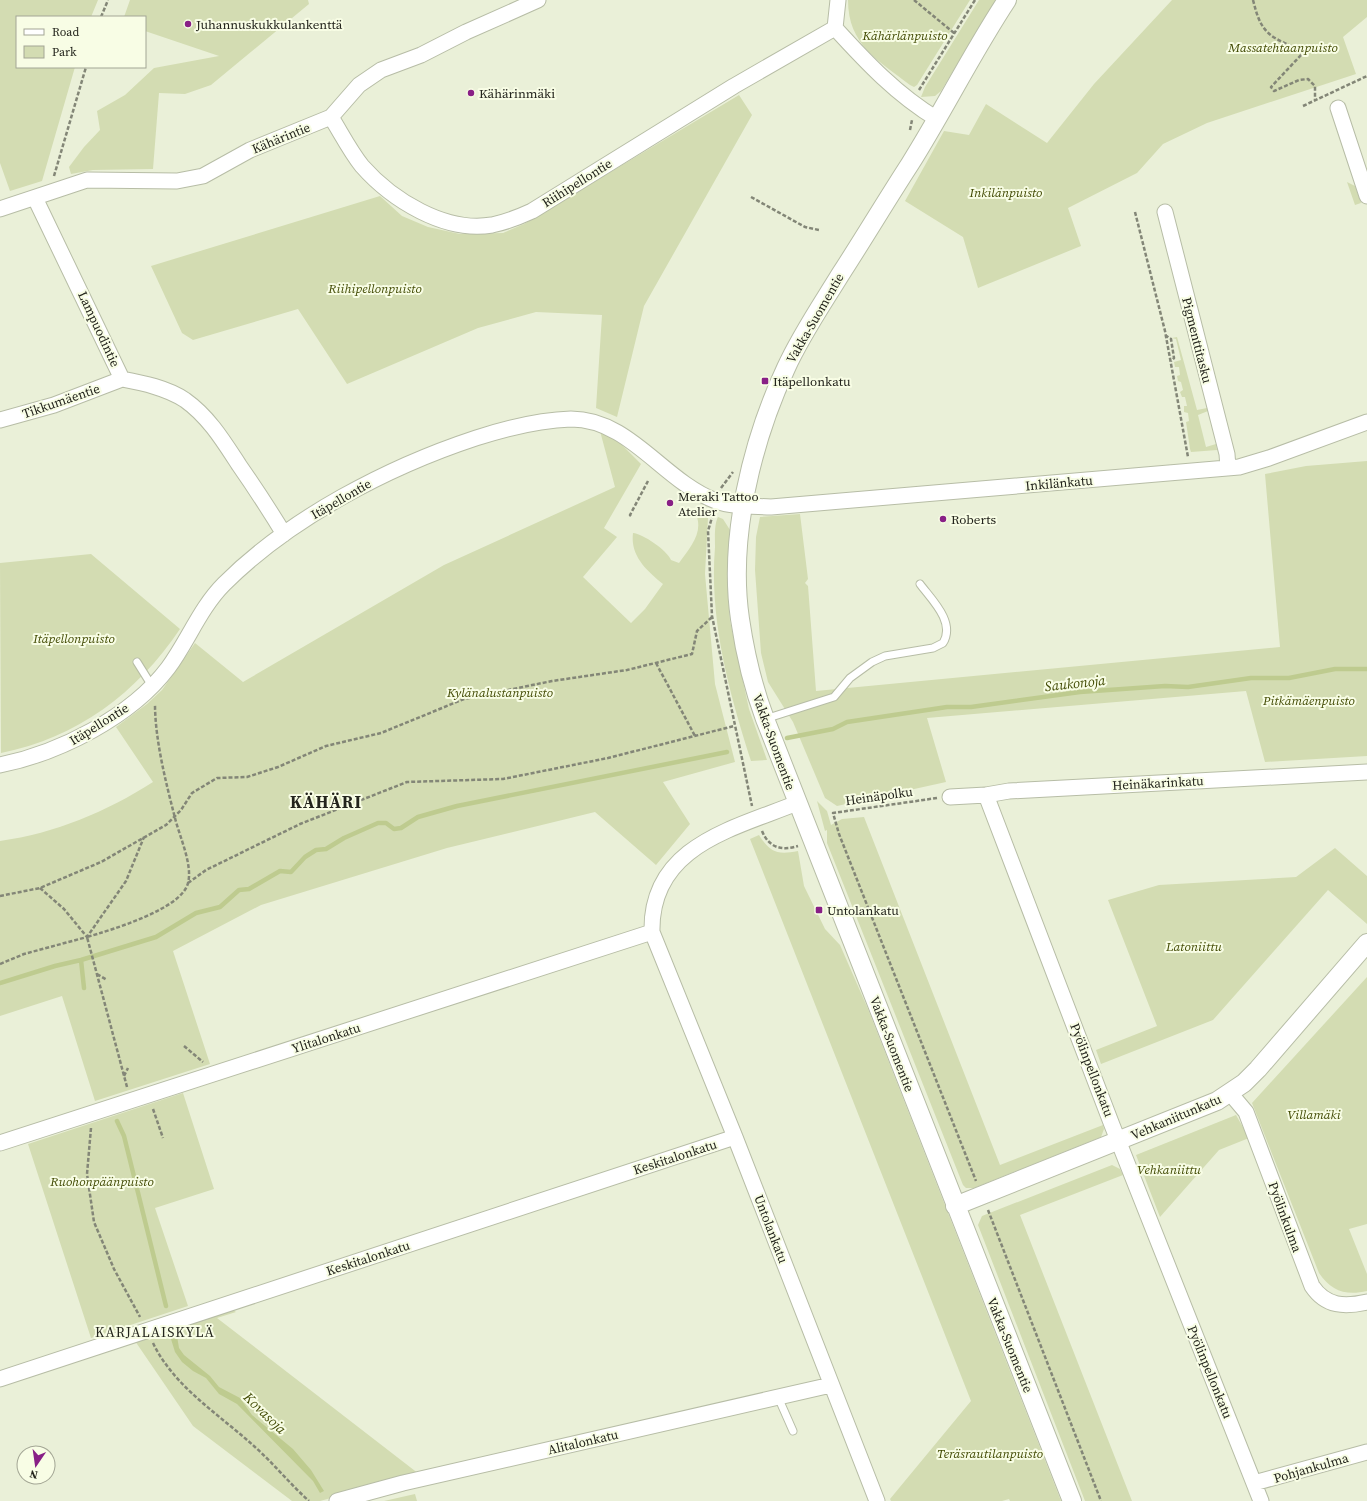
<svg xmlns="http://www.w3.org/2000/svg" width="1367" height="1501" font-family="'Source Serif 4',serif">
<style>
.green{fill:#d3dcb2}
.water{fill:#becb8f}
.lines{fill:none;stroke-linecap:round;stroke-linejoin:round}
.stream{stroke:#becb8f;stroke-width:4.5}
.service-casing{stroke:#b7bda6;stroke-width:9}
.minor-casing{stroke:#b7bda6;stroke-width:17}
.tertiary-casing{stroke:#b7bda6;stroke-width:20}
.path{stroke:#838677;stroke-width:2.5;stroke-dasharray:4 2;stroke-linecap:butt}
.service{stroke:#fff;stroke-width:7}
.minor{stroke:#fff;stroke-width:15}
.tertiary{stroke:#fff;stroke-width:18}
.poi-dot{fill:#881f86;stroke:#f8fde5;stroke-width:1.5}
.labels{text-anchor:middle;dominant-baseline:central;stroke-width:4;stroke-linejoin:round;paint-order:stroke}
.poi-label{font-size:13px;fill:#23241c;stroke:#f8fde5;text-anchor:start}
.park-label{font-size:13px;font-style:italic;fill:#424b04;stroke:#f8fde5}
.street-label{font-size:13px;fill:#23241c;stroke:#f8fde5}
.water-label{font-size:14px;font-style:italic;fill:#3f4800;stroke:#f8fde5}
.neighbourhood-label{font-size:14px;letter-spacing:1px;fill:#23241c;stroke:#f8fde5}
.district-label{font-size:17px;font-weight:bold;letter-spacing:1px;fill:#23241c;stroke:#f8fde5}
</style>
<rect width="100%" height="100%" fill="#eaf0d8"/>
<!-- green -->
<path class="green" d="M0,0H98L91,17H17V67H75L42,181L10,191L0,163Z
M130,0H308L309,4L211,85L185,94L159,93L153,169L93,170L71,174L69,167L84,147L100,130L97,111L125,95L154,68L219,56L145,31V17H124Z
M848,0H970L917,85L914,87L910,85C878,60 848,45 848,0Z
M979,0H996L941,91L935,96L921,97L925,87Z
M1172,0H1367V17L1343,37L1356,74L1207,123L1163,144L1137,173L1068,208L1081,246L978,288L963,237L905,201L944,131L969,135L986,104L1047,143L1094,84Z
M739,95L752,115L644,306L617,417L596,408L602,315L536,312L478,328L347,384L298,309L193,340L182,333L151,266L380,196L402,216L428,227L460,234L503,233L524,224Z
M1347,182L1355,186L1361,203L1355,205Z
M1177,337L1197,410L1207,408L1208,411L1198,415L1206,447L1216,444L1217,450L1191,452L1190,449L1186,422L1189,421L1188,413L1184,412V406H1187L1185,397H1182L1180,392L1183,390L1181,382L1178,381L1177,376L1180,375L1179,367H1175L1174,362L1181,360L1176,339L1172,338Z
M600,431L619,442L641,464L604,528L617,537L583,577L631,623L645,609L663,584C647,571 630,556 633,533C643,534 667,550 671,560L679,563C690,547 705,532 695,512L708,518L705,574L715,684L735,762L663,782L690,824L656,865L595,812L447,848L261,905L173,951L210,1064L95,1101L62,996L0,1016V841C56,833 106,812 153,782L116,727L147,704L162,690L195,643L243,682L444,565L615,487Z
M1367,461V756L1265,762L1246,691L927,718L946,782L837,806L825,798L793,722L768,682L761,653L755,570L756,537L760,517L800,514L808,579L805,583L808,586L816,691L1280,647L1265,474L1306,466Z
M718,517L723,519L730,530L728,593L730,621L749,709L767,760L751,761C729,692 709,620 715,547C715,538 714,525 718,517Z
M91,554L180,629C137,693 77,738 1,753L0,563Z
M817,801L827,811L831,825L842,819L864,817L1000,1165L1103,1125L1104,1129L1101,1137L974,1188H966L963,1185L827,843V830L825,831Z
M759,835C770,853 778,855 798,851L804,886L825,929L840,945L868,1009L1061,1501H1010L1009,1499L1002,1501H891L890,1499L971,1401L750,839Z
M1335,848L1367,876V924L1328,890L1213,1020L1101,1064L1096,1050L1157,1026L1108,900L1159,885L1296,877Z
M1367,977V1224L1349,1229L1367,1274V1291C1346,1296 1331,1291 1319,1273L1252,1103Z
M183,1093L214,1189L155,1208L188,1306L91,1338L28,1144Z
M1236,1115L1249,1138L1219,1150L1160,1217L1136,1155Z
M1112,1165L1120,1169L1123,1175L1020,1215L1132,1501H1085L978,1225L982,1216L987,1214Z
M233,1310L236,1312L217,1318L419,1474L320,1501H292L193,1426L135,1341L147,1337L149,1340L155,1338L154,1335Z
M415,1494L417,1501H384Z"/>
<!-- water -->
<path class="water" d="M177,1336L179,1348L184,1355L210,1376L219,1387L240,1398L252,1415L293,1449L311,1470L324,1491L320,1493L313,1481L237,1404L219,1394L206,1378L193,1371L182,1362L175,1352L171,1339Z"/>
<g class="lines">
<!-- stream -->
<path class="stream" d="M787,738L833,729L847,722L947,707H971L1080,692L1165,686L1188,687L1251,678H1289L1335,669H1367
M81,960L84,988
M0,983L55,966L81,960L156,937L196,913L220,907L239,890L249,889L280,871L291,872L305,857L316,850L326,849L344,838L378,823H386L394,829L401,828L418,817L457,806L727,752
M117,1121L124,1136L166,1306"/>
<!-- service casing -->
<g class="service-casing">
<path id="service" d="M137,662L152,686
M765,719L834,697L850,678L872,662L885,656L933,648L943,643C956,622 931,599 920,584
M778,1397L793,1431"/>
</g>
<!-- minor casing -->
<g class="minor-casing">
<path id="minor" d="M838,0L835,28C866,62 897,95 937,119
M1338,108L1367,196
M331,117C341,133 350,151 362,166C392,200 445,233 492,225C506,222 519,217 532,211L734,86L835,28
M35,198L122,379
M0,209L87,180L177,181L203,176L250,150L331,117L359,85L381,70L421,55L466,32L538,0
M1165,212L1227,454L1228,468
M122,379C143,383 167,388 185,400C209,417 224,442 239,465C255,488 270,511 284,534
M0,420L54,405L122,379
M0,765C59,753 131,717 168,668C188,641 200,608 224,584C290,518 388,467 476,438C507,428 539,420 571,419C630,419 663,481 716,501C732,507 754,506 771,507L1239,467L1269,458L1367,422
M986,795L1112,1125L1261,1501
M950,797L986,795L1009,791L1367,772
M797,803C733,829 650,846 652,932L735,1137L877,1501
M1230,1093L1246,1112L1312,1286C1326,1307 1345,1307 1367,1302
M0,1143L652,932
M0,1379L735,1137
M1254,1483L1367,1452
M337,1501L403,1483L831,1385"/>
</g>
<!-- tertiary casing -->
<g class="tertiary-casing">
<path id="tertiary" d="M1007,0C972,53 944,110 910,164C886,201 864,238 840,275C821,306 801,335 786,368C752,441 728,538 740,619C745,653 753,687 765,719L1072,1501
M955,1206L1217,1101L1244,1083L1258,1069L1367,943"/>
</g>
<!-- path -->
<path class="path" d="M914,0L954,33
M1253,0C1257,15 1260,29 1275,38C1285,44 1294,46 1302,54L1271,87L1274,91L1299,80L1308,79L1315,86V100
M101,17L108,0
M919,90L975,0
M1303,106L1367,76
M910,130L912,120
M54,176L86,67
M751,197L805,227L819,230
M1135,212L1165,331L1188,457
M1165,335L1171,339L1174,358L1171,361
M721,488L733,472
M713,514L708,531L712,616L752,806
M631,516L630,515L648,481
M656,663L695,736
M937,798L833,813L839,834L976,1181
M762,831C769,848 782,851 798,846
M188,883L206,870L300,824L407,782L503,779L608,758L734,726
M40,888L64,909L87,937
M0,896L40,888L101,862L166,825L181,810L192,793L217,778L247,777L278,767L326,746L381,733L464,699L552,681L627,670L692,654L697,631L712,617
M0,964L24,954L87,937L126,881L144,837
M97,974L107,980
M184,1046L203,1062
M124,1076L128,1068
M127,1087L87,937C111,930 182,909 188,883C193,865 179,835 175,818C166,783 155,740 155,704
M153,1109L163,1138
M91,1128L87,1174L94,1222L114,1269L140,1317
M988,1210L1101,1501
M153,1343C174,1387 220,1415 255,1447C274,1464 290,1484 309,1501"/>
<!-- service -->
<use href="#service" class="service"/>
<!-- minor -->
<use href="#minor" class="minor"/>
<!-- tertiary -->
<use href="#tertiary" class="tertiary"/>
</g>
<!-- markers -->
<g class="poi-dot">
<circle cx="188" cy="24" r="4"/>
<circle cx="471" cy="93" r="4"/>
<rect x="761" y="377" width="8" height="8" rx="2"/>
<circle cx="670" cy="503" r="4"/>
<circle cx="943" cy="519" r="4"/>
<rect x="815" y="906" width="8" height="8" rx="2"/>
</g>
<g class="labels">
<!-- poi labels -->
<g class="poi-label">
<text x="196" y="24">Juhannuskukkulankenttä</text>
<text x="479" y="93">Kähärinmäki</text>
<text x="773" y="381">Itäpellonkatu</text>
<text x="678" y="496">Meraki Tattoo<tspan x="678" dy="15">Atelier</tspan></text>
<text x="951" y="519">Roberts</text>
<text x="827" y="910">Untolankatu</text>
</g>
<!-- park labels -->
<g class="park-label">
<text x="905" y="35">Kähärlänpuisto</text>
<text x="1283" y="47">Massatehtaanpuisto</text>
<text x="1006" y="192">Inkilänpuisto</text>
<text x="375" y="288">Riihipellonpuisto</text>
<text x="74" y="638">Itäpellonpuisto</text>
<text x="500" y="692">Kylänalustanpuisto</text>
<text x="1309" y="700">Pitkämäenpuisto</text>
<text x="1194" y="946">Latoniittu</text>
<text x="1314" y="1114">Villamäki</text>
<text x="1169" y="1169">Vehkaniittu</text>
<text x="102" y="1181">Ruohonpäänpuisto</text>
<text x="990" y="1453">Teräsrautilanpuisto</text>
</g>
<!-- street labels -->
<g class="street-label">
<text transform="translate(281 138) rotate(-22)">Kähärintie</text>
<text transform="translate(577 183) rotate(-32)">Riihipellontie</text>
<text transform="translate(815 318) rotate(-60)">Vakka-Suomentie</text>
<text transform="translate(99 329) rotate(65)">Lampuodintie</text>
<text transform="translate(1197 340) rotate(76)">Pigmenttitasku</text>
<text transform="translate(61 401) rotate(-19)">Tikkumäentie</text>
<text transform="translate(1059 483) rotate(-5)">Inkilänkatu</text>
<text transform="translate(341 499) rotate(-30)">Itäpellontie</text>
<text transform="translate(99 724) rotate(-32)">Itäpellontie</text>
<text transform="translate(774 742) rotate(70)">Vakka-Suomentie</text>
<text transform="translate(1158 783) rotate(-3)">Heinäkarinkatu</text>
<text transform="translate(879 796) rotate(-8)">Heinäpolku</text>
<text transform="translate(326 1038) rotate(-18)">Ylitalonkatu</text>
<text transform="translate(892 1044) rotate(69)">Vakka-Suomentie</text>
<text transform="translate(1092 1070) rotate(69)">Pyölinpellonkatu</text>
<text transform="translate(1176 1117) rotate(-23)">Vehkaniitunkatu</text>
<text transform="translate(675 1157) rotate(-18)">Keskitalonkatu</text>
<text transform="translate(1285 1217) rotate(70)">Pyölinkulma</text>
<text transform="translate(771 1229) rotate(69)">Untolankatu</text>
<text transform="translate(368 1258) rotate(-18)">Keskitalonkatu</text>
<text transform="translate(1010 1345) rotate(68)">Vakka-Suomentie</text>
<text transform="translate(1210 1372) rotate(68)">Pyölinpellonkatu</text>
<text transform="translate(583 1442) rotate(-13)">Alitalonkatu</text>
<text transform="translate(1311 1468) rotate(-16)">Pohjankulma</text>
</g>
<!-- water labels -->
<g class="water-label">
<text transform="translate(1075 683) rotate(-6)">Saukonoja</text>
<text transform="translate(265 1413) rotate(44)">Kovasoja</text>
</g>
<!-- neighbourhood labels -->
<g class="neighbourhood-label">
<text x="155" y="1332">KARJALAISKYLÄ</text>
</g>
<!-- district labels -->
<g class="district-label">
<text x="326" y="802">KÄHÄRI</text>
</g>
</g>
<!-- legend -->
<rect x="16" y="16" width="130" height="52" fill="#f8fde5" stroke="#a3a695"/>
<rect x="24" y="29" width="20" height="6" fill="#ffffff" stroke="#a3a695"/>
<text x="52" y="36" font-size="12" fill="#23241c">Road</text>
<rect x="24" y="46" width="20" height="12" fill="#d3dcb2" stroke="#a3a695"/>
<text x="52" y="56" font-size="12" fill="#23241c">Park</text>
<!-- north arrow -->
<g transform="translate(36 1465) rotate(193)"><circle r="19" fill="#f8fde5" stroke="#a3a695"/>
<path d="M0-3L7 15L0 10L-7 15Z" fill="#881f86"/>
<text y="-6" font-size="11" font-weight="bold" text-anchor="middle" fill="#23241c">N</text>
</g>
</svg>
